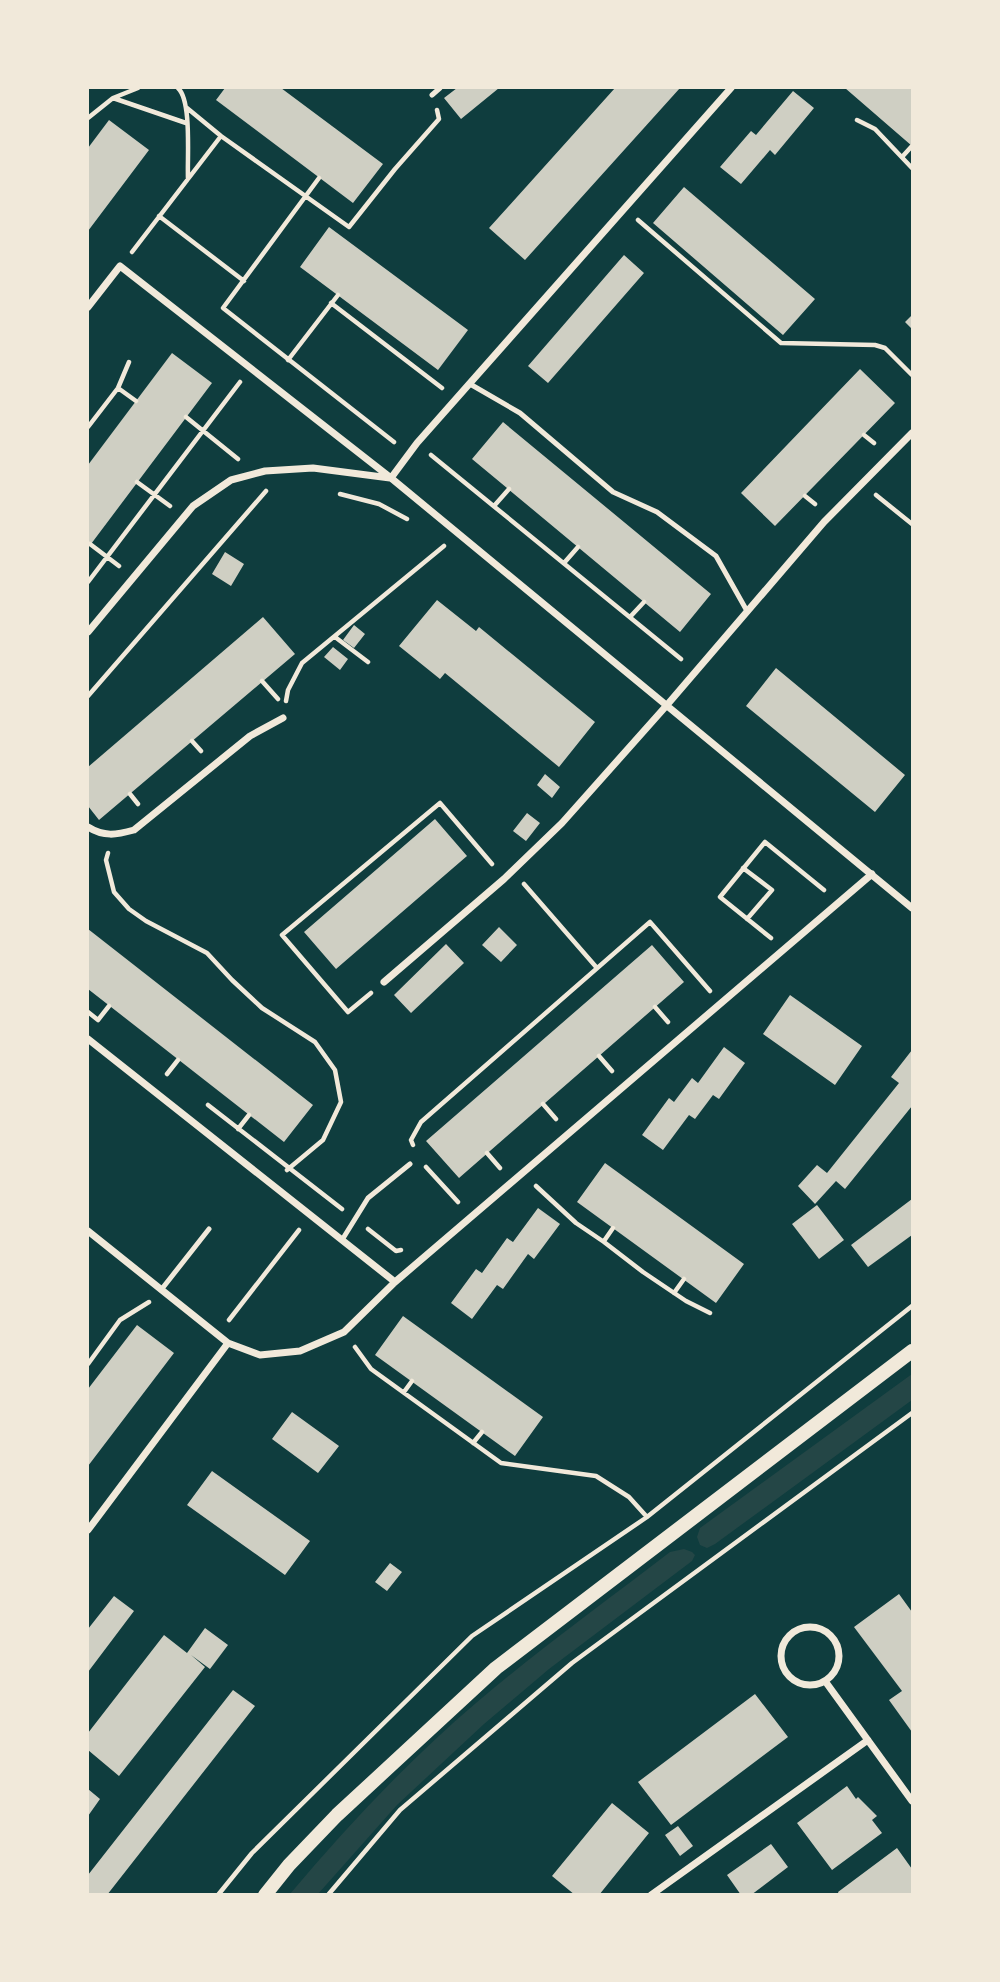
<svg xmlns="http://www.w3.org/2000/svg" width="1000" height="1982" font-family="Lato,sans-serif">
<style>
.green{fill:#244646}
.building{fill:#cfcfc3}
.lines{fill:none;stroke-linecap:round;stroke-linejoin:round}
.path{stroke:#f1e9da;stroke-width:4.5}
.service{stroke:#f1e9da;stroke-width:5}
.minor{stroke:#f1e9da;stroke-width:7}
.secondary{stroke:#f1e9da;stroke-width:14}
</style>
<rect width="100%" height="100%" fill="#0f3d3e"/>
<!-- green -->
<path class="green" d="M912,1374V1400L715,1544L707,1548L700,1545L697,1537L700,1528Z
M684,1549L692,1552L695,1555L692,1561L549,1669L484,1724L397,1805L318,1894H290C347,1826 408,1761 476,1703C538,1650 605,1602 670,1552Z"/>
<!-- building -->
<path class="building" d="M225,88H281L383,164L353,203L216,100Z
M457,88H499L461,119L444,98Z
M615,88H680L525,260L489,228Z
M845,88H912V146Z
M793,91L814,108L775,155L770,150L741,184L720,167L751,131L756,135Z
M109,120L149,150L88,231V148Z
M684,187L815,299L783,335L653,223Z
M329,227L468,330L438,370L300,267Z
M624,255L644,273L548,383L528,366Z
M912,315V329L905,322Z
M172,353L212,383L88,548V465Z
M860,369L895,403L775,526L741,493Z
M503,422L711,594L680,632L472,459Z
M225,552L244,564L231,586L212,574Z
M437,600L476,631L479,627L595,722L559,767L445,673L440,679L399,646Z
M263,617L295,654L99,820L88,806V767Z
M354,625L365,634L354,648L343,640Z
M333,647L348,659L340,670L324,657Z
M776,668L905,775L875,812L746,706Z
M545,774L560,787L552,798L537,785Z
M527,813L540,823L526,841L513,831Z
M435,819L467,856L336,969L304,932Z
M499,927L517,945L501,962L482,945Z
M88,929L313,1105L284,1142L88,989Z
M446,944L464,963L411,1013L394,995Z
M652,945L684,982L459,1178L426,1141Z
M790,995L862,1046L835,1085L763,1034Z
M724,1047L745,1063L719,1099L713,1095L695,1119L689,1115L663,1150L642,1135L669,1098L674,1102L692,1078L698,1083Z
M912,1050V1106L845,1189L836,1181L815,1204L798,1186L817,1165L827,1173L899,1083L891,1077Z
M605,1163L744,1264L716,1303L577,1202Z
M912,1199V1235L868,1267L851,1245Z
M817,1205L844,1240L819,1259L792,1224Z
M538,1208L560,1224L534,1259L528,1254L503,1289L497,1285L472,1319L451,1303L476,1269L482,1273L507,1238L513,1242Z
M403,1316L543,1417L515,1456L375,1355Z
M137,1325L174,1353L88,1466V1389Z
M292,1412L339,1446L318,1473L272,1439Z
M212,1471L310,1541L285,1575L187,1505Z
M390,1563L402,1572L387,1591L375,1582Z
M899,1594L912,1612V1732L889,1700L902,1691L854,1627Z
M114,1596L134,1611L88,1672V1629Z
M205,1628L228,1645L210,1669L191,1655L205,1667L119,1776L88,1750V1733L164,1635L187,1653Z
M233,1690L255,1706L107,1895H88V1875Z
M755,1694L788,1737L671,1825L638,1782Z
M847,1786L856,1799L858,1797L877,1816L872,1820L882,1833L832,1870L797,1823Z
M88,1789L100,1799L88,1816Z
M612,1803L649,1833L599,1895H575L552,1876Z
M678,1826L693,1846L680,1856L665,1835Z
M771,1844L788,1867L751,1895H741L727,1875Z
M897,1848L912,1869V1895H839L838,1892Z"/>
<g class="lines">
<!-- path -->
<path class="path" d="M178,88C192,101 187,158 188,179
M113,98L186,123
M187,108L221,136
M88,118L113,98L138,88
M857,120L875,129L912,168
M902,157L912,146
M319,178L223,308L394,442
M159,216L244,281
M638,220L781,343L875,345L885,348L912,375
M132,252L221,136L349,227L395,169L439,119L437,110
M331,303L442,388
M288,360L338,295
M118,388L136,401
M186,417L238,459
M88,427L118,388L129,362
M864,435L874,443
M431,455L681,659
M137,482L170,506
M340,494L379,504L407,519
M876,495L912,524
M805,496L815,504
M494,506L509,489
M90,544L119,566
M564,563L578,547
M88,582L240,382
M630,617L644,602
M335,637L368,662
M262,681L278,699
M88,696L266,491
M286,701L288,690L302,663L444,546
M192,741L201,751
M130,794L138,804
M108,853L106,860L114,892L129,909L146,921L207,953L232,980L262,1008L315,1042L335,1070L341,1102L323,1140L287,1170
M743,868L772,890L747,919
M524,884L597,968
M771,938L720,897L765,842L824,890
M371,993L348,1012L282,935L440,803L492,864
M655,1007L668,1022
M88,1012L98,1020
M98,1020L109,1006
M599,1056L612,1071
M167,1074L178,1060
M543,1104L556,1119
M208,1105L342,1209
M238,1129L249,1115
M413,1145L411,1140L421,1122L650,922L710,991
M487,1153L500,1168
M426,1167L458,1202
M536,1186L576,1223L604,1242L643,1272L686,1301L710,1313
M368,1229L396,1251L401,1250
M604,1241L613,1228
M674,1293L684,1279
M229,1320L299,1230
M355,1347L371,1369L501,1463L596,1476L629,1497L647,1517
M88,1364L120,1320L149,1302
M404,1392L412,1381
M473,1443L482,1432
M218,1895L252,1853L472,1636L647,1517L912,1306
M328,1895L400,1810L572,1663L912,1413"/>
<!-- service -->
<path class="service" d="M432,95L440,88
M470,384L520,413L613,492L657,512L716,556L747,611
M342,1240L368,1198L410,1164
M161,1290L209,1229"/>
<!-- minor -->
<path class="minor" d="M88,307L120,266L391,478L912,908
M391,478L417,443L731,88
M88,632L193,506L231,480L265,471L313,468L390,478
M88,827C104,837 116,835 134,830L250,736L283,718
M384,982L504,879L562,823L667,705L824,522L912,433
M88,1039L395,1282
M88,1231L228,1343L260,1355L300,1351L344,1332L395,1282L872,874
M88,1530L228,1343
M781 1656a29 29 0 1 1 58 0a29 29 0 1 1-58 0Z
M825,1681L912,1801
M651,1895L868,1740"/>
<!-- secondary -->
<path class="secondary" d="M265,1895L289,1865L337,1815L496,1668L912,1351"/>
</g>
<!-- border -->
<rect width="1000" height="1982" fill="none" stroke="#f1e9da" stroke-width="178"/>
</svg>
